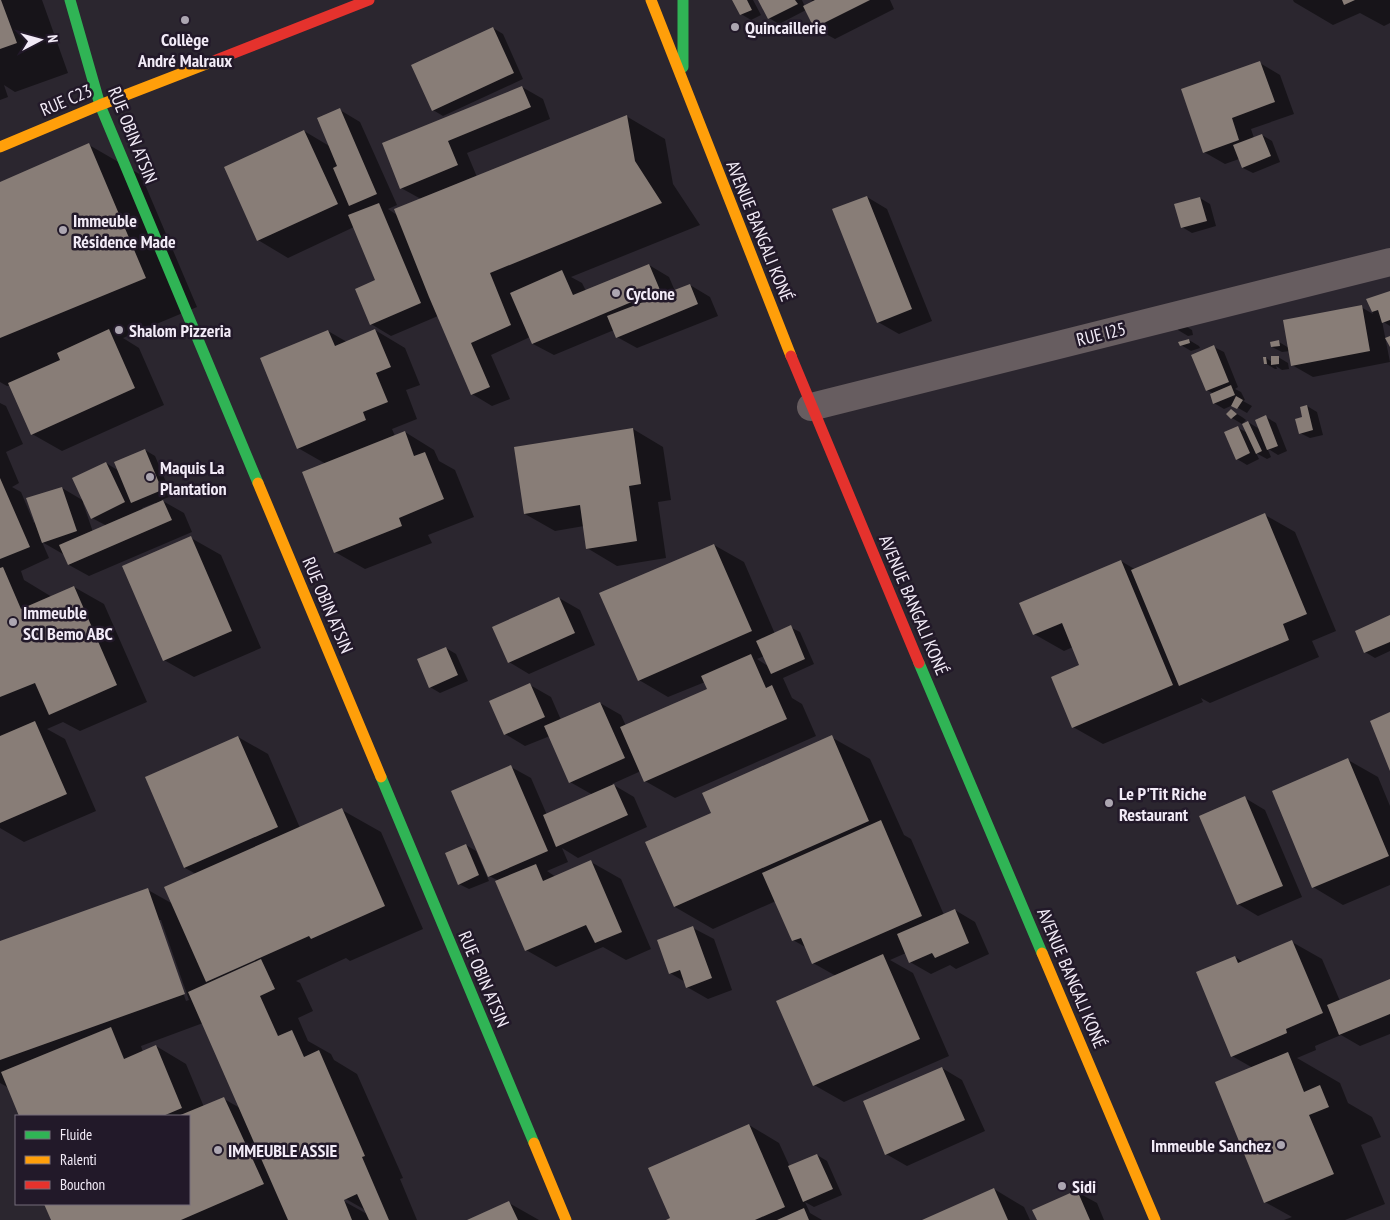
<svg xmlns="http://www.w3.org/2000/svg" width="1390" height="1220" font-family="'PT Sans Narrow',sans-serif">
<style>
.shadow{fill:#0007;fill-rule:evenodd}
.building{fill:#887d77}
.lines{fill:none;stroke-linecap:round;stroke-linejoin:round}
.street{stroke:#675d60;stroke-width:28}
.fast{stroke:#30b455;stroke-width:11}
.slow{stroke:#ff9f0a;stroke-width:11}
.jam{stroke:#e5322d;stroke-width:11}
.poi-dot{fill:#aca6b1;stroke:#221929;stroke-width:2}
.labels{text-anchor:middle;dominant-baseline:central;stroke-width:5;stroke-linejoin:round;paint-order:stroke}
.poi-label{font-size:18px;font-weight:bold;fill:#f2ebf7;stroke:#221929;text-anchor:start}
.street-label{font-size:18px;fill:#f2ebf7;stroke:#221929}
</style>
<rect width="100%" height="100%" fill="#2b262f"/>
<!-- shadow -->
<path class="shadow" d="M0,0H42L68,73L15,92L4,85L8,97L0,100Z
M734,0H753L761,15L751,20L741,14Z
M760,0H802L805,7L814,2L811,0H890L894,9L835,39L815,28L806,10L779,24L769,18Z
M1293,0H1390V23L1384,26L1360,13L1333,25L1294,2Z
M493,28L503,34L523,79L443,116L433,110Z
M1260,63L1280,75L1294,114L1251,129L1254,138L1262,135L1272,141L1280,162L1253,173L1243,168L1239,159L1225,164L1204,152Z
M522,87L543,99L550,119L467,153L477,177L626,116L665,139L673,184L700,225L571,277L582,283L586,291L649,265L669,277L675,291L690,285L710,297L718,316L637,348L617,337L614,330L554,355L533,344L530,337L491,355L510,399L492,406L472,394L438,316L391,336L371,324L377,280L354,227L288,258L258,240L304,131L331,147L340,110L360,122L397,205L388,209L397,215L421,199L401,188L383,144Z
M89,145L141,175L197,307L123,338L139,348L164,405L62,451L32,434L11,385L7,386L0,382V184Z
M867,197L887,209L932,321L899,334L878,322Z
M1200,198L1210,204L1216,226L1192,233L1182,227Z
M1390,292V326L1382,321L1390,362L1313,377L1292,365L1290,351L1282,352L1272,347L1279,342L1289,348L1361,307L1373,314L1368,300Z
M1182,324L1192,330L1193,335L1188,336L1178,330L1177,325Z
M375,330L405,348L420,385L406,390L417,419L392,429L395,436L405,432L434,450L439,461L455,470L474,517L428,535L432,543L365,569L335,552L326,464L298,448L328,331L347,342Z
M1189,340L1199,346L1200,348L1191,351L1181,345Z
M1214,347L1224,352L1238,387L1235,389L1241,392L1245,400L1243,401L1252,406L1247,413L1233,405L1224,409L1214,403V394L1207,390Z
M1278,357L1288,363L1289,369L1282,370L1276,366L1277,369H1275L1265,363L1266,358L1272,362Z
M0,403L6,406L23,444L6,452L19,483L12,487L21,492L34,523L62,488L84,501L106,463L119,471L145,450L155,456L172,496L161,500L184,513L192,532L89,576L69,565L63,554L42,542L49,558L21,571L24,580L52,597L74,587L104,604L147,702L80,731L63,722L47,729L65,739L96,811L24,842L0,828ZM85,502L92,518L107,526L93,532L83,503ZM155,503L156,505L143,510L142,508Z
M1307,406L1317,412L1323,435L1310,438L1300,433Z
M1232,411L1242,417L1246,420L1242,424L1232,418L1228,414Z
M1266,417L1276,423L1287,451L1278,455L1267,448L1271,457L1267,459L1256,453L1259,459L1247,465L1237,459L1238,428L1248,433V422L1261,430Z
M633,429L663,447L671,500L658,502L666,558L617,566L587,548L584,526L555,531L525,514Z
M1265,515L1295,532L1336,631L1312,641L1319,657L1210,703L1201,698L1203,702L1103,744L1073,727L1081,666L1073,647L1064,651L1034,634L1121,561L1136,570Z
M191,538L221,555L261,648L194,677L164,660Z
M714,545L744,562L775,634L790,627L800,632L814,664L783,678L792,698L802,704L816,736L675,798L645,781L641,771L612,784L634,797L647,827L578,858L562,848L568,862L547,871L556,877L591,862L621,879L651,949L626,960L603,947L556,967L526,950L499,881L489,876L511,767L531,778L547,815L593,795L570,782L550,736L525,746L505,734L530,685L551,697L561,720L600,703L621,715L626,726L708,690L705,682L668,697L639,680ZM764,656L768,666L757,659Z
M559,598L580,610L595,645L529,674L509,662Z
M1390,616V651L1375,658L1365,652Z
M446,648L456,654L468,681L440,693L430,687Z
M238,737L268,754L300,828L342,810L381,832L423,929L350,961L346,958L296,981L300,983L313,1011L298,1018L308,1041L331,1054L334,1060L357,1074L403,1178L400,1179L417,1220H52L45,1204H189V1116H21L9,1088L0,1083V942L148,890L173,904L196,874L185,868L146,777ZM158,920H161L189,1000L186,1001ZM203,1023L240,1108L224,1099L204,1107L186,1064L156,1046L143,1052L141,1046ZM339,1195L367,1211V1214L338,1198Z
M831,737L870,759L904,835L911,839L944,915L955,910L975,922L989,954L956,969L950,965L931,974L910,962L906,953L890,960L913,973L949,1056L844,1102L814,1085L836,976L813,963L807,948L793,940L776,901L713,929L675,907L713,813Z
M1348,760L1378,777L1390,806V885L1343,905L1313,887Z
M1245,798L1265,810L1302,897L1258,916L1238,904Z
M466,845L476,851L489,881L469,889L459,884Z
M693,928L714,939L732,990L708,999L687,987L685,982L670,973Z
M1292,942L1322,959L1340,1001L1390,980V1034L1360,1046L1341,1035L1315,1046L1316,1050L1297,1058L1340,1083L1348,1103L1372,1117L1381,1137L1361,1145L1385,1204L1345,1220H1284L1292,1217L1265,1202L1253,1068L1232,1056L1235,957L1243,962Z
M942,1068L962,1080L985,1131L907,1166L886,1154Z
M749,1125L779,1143L790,1167L817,1155L827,1161L842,1195L814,1207L805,1202L810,1213L822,1220H669Z
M994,1189L1024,1207L1030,1220H925Z
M1077,1192L1097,1203L1104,1220H1038Z
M509,1203L539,1220H470Z"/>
<!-- building -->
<path class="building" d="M0,0H1L17,43L0,49Z
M732,0H747L752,10L740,15Z
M758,0H795L798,4L768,19Z
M815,0H870L814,28L803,6Z
M1342,0H1355L1344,5Z
M493,27L514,73L432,111L411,65Z
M1260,61L1275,102L1232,118L1239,140L1203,153L1181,89Z
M522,86L531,107L448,141L458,165L400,189L382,143Z
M340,108L377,194L349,206L333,168L337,166L317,118Z
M627,115L635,161L662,203L490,273L511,325L471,343L490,387L471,395L429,297L394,209Z
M304,130L338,204L257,241L224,167Z
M1262,134L1271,156L1242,168L1233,145Z
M89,143L146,278L0,338V182Z
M867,196L912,309L877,323L832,209Z
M1200,197L1207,221L1181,228L1174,204Z
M379,203L421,303L370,325L355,289L375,280L348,215Z
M649,264L660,290L532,344L510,293L562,270L573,295Z
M690,284L698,304L616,338L607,316Z
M1390,291V320L1382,323L1378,310L1372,312L1366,299Z
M1362,305L1370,351L1291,366L1283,320Z
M109,329L135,388L31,435L8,383L60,360L57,353Z
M375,329L391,367L376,373L388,402L363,412L366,420L297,449L260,358L328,330L335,346Z
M1390,336V347L1385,338Z
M1189,339L1190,343L1180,346L1178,342Z
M1279,340L1280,346L1271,347L1270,342Z
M1214,345L1229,382L1206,391L1191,355Z
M1271,356H1279V364L1271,365Z
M1263,357H1266L1267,364H1264Z
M1231,385L1235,395L1213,404L1210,394Z
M1236,396L1243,400L1237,409L1231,406Z
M1307,405L1313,430L1299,434L1295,419L1302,417L1300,407Z
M1231,409L1237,414L1231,419L1226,414Z
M1266,415L1278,446L1267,450L1255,420Z
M1248,421L1262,451L1256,454L1242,424Z
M1238,426L1250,453L1236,460L1224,432Z
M633,428L641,484L629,486L637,541L586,549L580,505L524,514L514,447Z
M405,431L414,456L425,452L444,499L399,518L402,526L334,553L302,472Z
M145,449L162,490L131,503L114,462Z
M106,462L125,502L91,519L72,478Z
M0,478L30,547L0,559Z
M62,487L77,531L42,543L26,498Z
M163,500L172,520L68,565L59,545Z
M1265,513L1307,614L1283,624L1289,640L1179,686L1131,570Z
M191,536L232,631L163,661L122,566Z
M714,544L752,631L638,681L599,593Z
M1121,560L1173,685L1072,728L1051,677L1079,665L1062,623L1033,635L1019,603Z
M3,567L21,609L74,586L117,685L49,715L35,683L0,697V568Z
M559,597L575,633L508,663L492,627Z
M1390,615V642L1364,653L1355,631Z
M791,625L805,659L771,674L756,641Z
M446,647L458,675L429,688L417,659Z
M751,654L766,688L772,685L787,719L644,782L620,727L707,689L701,676Z
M530,683L545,717L504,735L489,701Z
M600,702L625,758L569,783L544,726Z
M1390,712V771L1370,721Z
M35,721L67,794L0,823V736Z
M832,735L869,821L674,907L645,842L711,813L702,793Z
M238,736L278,827L184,868L145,777Z
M1348,758L1389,856L1312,888L1272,791Z
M511,765L548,851L488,877L451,791Z
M614,784L628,815L556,847L543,815Z
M1245,796L1283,886L1237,905L1199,816Z
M342,808L385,906L311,939L309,936L206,982L164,887Z
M881,820L922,916L812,964L801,938L792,941L762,873Z
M466,844L479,875L458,885L445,853Z
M591,860L622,932L595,943L586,925L525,951L495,881L536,864L543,881Z
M148,888L185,994L0,1060V941Z
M955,909L969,943L935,958L932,953L909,963L897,934Z
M693,926L712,978L686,988L680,970L669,974L657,940Z
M1292,940L1323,1013L1286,1029L1287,1033L1231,1057L1196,972L1235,956L1238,963Z
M883,954L920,1039L813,1086L776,1001Z
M261,959L275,989L260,996L278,1036L292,1030L304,1057L319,1050L365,1156L362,1157L389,1220H369L357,1194L344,1200L352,1220H288L188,992Z
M1390,979V1014L1339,1035L1327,1005Z
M111,1027L124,1059L156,1045L182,1108L163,1116H19L1,1072Z
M1288,1052L1304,1092L1320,1085L1329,1107L1309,1115L1334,1174L1264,1203L1215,1082Z
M942,1067L965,1120L885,1155L863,1101Z
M224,1097L264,1184L181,1220H51L44,1204H189V1116H178Z
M749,1124L785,1207L755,1220H666L670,1218L648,1168Z
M817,1154L833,1189L803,1202L788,1166Z
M994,1188L1008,1220H922Z
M1077,1190L1090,1220H1037L1032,1210Z
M509,1201L518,1220H467Z
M804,1208L809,1220H777Z"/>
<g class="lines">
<!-- street -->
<path class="street" d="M811,407L1390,262"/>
<!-- fast -->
<path class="fast" d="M70,0L100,105L258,483
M683,0V67
M919,663L1042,953
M381,777L534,1143"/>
<!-- slow -->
<path class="slow" d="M651,0L791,356
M0,147L100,105L211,62
M258,483L381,777
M1042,953L1155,1220
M534,1143L566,1220"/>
<!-- jam -->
<path class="jam" d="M211,62L369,0
M791,356L919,663"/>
</g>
<!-- markers -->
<g class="poi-dot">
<circle cx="185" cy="20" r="5"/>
<circle cx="735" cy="27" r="5"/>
<circle cx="63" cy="230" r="5"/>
<circle cx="616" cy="293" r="5"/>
<circle cx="119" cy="330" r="5"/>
<circle cx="150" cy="477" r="5"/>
<circle cx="13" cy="622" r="5"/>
<circle cx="1109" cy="803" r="5"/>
<circle cx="1281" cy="1145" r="5"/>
<circle cx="218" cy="1150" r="5"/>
<circle cx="1062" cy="1186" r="5"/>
</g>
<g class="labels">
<!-- poi labels -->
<g class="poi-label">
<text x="745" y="27">Quincaillerie</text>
<text x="185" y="39" text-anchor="middle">Collège<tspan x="185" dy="21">André Malraux</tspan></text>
<text x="73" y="220">Immeuble<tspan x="73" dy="21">Résidence Made</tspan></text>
<text x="626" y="293">Cyclone</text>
<text x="129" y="330">Shalom Pizzeria</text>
<text x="160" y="467">Maquis La<tspan x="160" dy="21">Plantation</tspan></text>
<text x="23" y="612">Immeuble<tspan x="23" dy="21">SCI Bemo ABC</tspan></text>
<text x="1119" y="793">Le P'Tit Riche<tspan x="1119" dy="21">Restaurant</tspan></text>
<text x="1271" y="1145" text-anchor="end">Immeuble Sanchez</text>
<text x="228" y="1150">IMMEUBLE ASSIE</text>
<text x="1072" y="1186">Sidi</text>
</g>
<!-- street labels -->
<g class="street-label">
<text transform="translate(66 100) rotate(-23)">RUE C23</text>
<text transform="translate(133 135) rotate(68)">RUE OBIN ATSIN</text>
<text transform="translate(760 231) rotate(68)">AVENUE BANGALI KONÉ</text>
<text transform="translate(1101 334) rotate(-14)">RUE I25</text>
<text transform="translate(328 605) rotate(67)">RUE OBIN ATSIN</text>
<text transform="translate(914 605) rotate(67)">AVENUE BANGALI KONÉ</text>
<text transform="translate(1072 978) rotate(67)">AVENUE BANGALI KONÉ</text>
<text transform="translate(484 979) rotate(67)">RUE OBIN ATSIN</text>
</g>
</g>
<!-- legend -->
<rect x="15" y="1115" width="175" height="90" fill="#221929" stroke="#756d7b"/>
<rect x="25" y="1131" width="25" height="8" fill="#30b455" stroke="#756d7b"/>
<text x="60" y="1140" font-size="15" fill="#f2ebf7">Fluide</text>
<rect x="25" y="1156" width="25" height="8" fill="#ff9f0a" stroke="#756d7b"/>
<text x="60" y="1165" font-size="15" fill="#f2ebf7">Ralenti</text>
<rect x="25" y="1181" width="25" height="8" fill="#e5322d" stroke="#756d7b"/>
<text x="60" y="1190" font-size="15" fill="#f2ebf7">Bouchon</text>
<!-- north arrow -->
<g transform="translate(40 40) rotate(84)" stroke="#221929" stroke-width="4" paint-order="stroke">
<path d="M0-4L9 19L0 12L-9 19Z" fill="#f2ebf7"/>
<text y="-8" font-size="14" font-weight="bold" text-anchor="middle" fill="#f2ebf7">N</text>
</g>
</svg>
